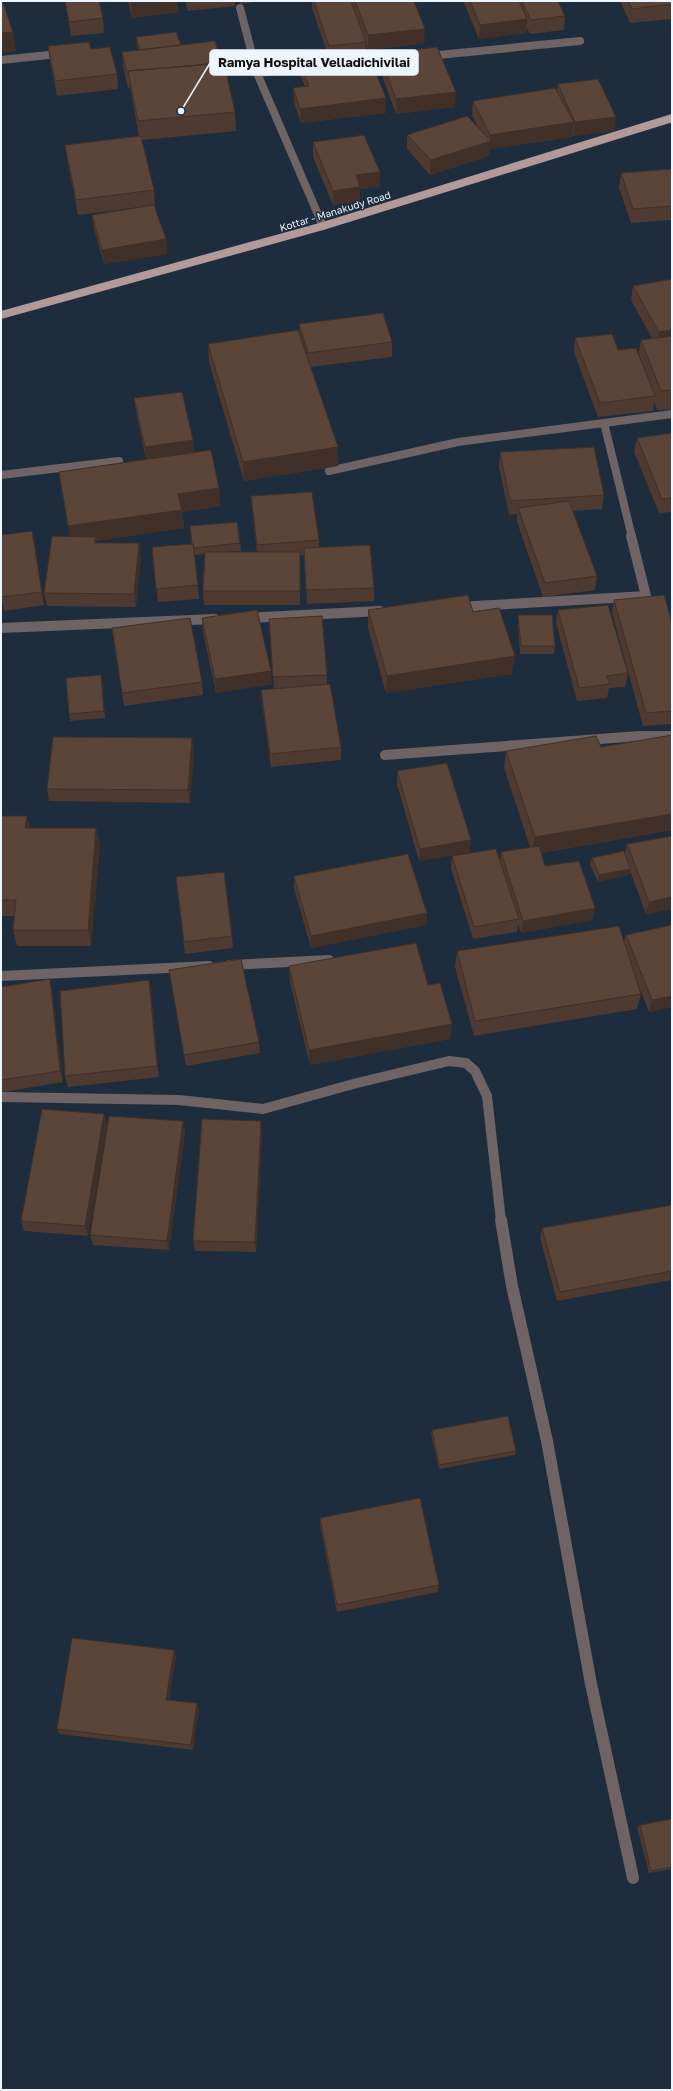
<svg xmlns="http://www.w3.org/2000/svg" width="673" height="2091" font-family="'Golos Text',sans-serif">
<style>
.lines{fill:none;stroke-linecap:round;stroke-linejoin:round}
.minor-far2{stroke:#706363;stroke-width:8}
.minor-far1{stroke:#706363;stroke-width:10}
.minor{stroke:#706363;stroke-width:12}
.major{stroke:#b49999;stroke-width:8}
.wall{fill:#4e3a30}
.shaded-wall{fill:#403027}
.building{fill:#5b4438;stroke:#403027}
.labels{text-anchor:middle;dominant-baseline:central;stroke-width:3;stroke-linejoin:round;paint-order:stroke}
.far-street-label{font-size:10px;fill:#edf5fe;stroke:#1d2d3e}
.leader{fill:none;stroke:#edf5fe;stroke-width:1.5}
.callout-dot{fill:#edf5fe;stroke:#1d2d3e;stroke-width:1.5}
.callout{fill:#edf5fe;stroke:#edf5fe;stroke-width:1.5}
.callout-label{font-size:13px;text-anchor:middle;font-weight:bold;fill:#111}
</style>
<rect width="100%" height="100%" fill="#1d2d3e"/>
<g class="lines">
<!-- minor-far2 -->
<path class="minor-far2" d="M240,8L257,73L323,226
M428,56L580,41
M1,60L58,54
M358,63L392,60
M257,73L313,68
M329,471L458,442L604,423
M1,475L119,461
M632,537L604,423L672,414"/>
<!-- minor-far1 -->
<path class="minor-far1" d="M458,607L646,596L631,536
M247,618L380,611
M1,628L215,619
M385,755L640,736H672
M229,965L329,960
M1,976L209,966
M1,1097L179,1100L263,1109L357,1083L449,1061L466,1063L475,1071L487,1096L501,1221"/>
<!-- minor -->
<path class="minor" d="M501,1220L512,1286L547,1441L591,1684L633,1878"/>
<!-- major -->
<path class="major" d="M1,315L323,226L672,118"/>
</g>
<!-- wall -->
<path class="wall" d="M65,1H99L103,18L104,33L71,36Z
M128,1H177L178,12L132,18Z
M185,1H235V6L188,11Z
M239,1H265L240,4Z
M312,1H414L424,43L368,50L366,44V53L386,113L301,123L294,103L293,88L305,87L301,76L300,62L329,58L312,8Z
M463,1H558L565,16L564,30L530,34L527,28L526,33L479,39Z
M620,1H672V19L630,23Z
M136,37L181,45L215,41L235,112L236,131L142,140L154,190L155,205L78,215L67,159L65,145L139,136L130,87L128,88L123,66L122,52L138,50L137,45Z
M48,46L91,49L117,74L118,89L57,96L50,61Z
M379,54L455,107L396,114L379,68Z
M558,84L616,117L614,131L573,136L572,135V137L490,149L489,156L430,175L407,149V135L479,129L472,115L473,101L557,91Z
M313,142L380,172V187L360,189V201L333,205L313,157Z
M672,169V220L631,223L619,188L621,173Z
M92,215L166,239L167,254L104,264L94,229Z
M672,279V409L657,410L654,402L653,411L598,417L574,352L575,338L638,355L641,340L652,338L631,300L633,286Z
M299,324L392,342V357L310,367L338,466L244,481L209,362L208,344L300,336Z
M134,398L193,440L194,453L221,506L182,512L184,528L96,541V543L141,557L136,607L47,606L44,593L70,536L59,472L146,459L136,412Z
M672,433V512L659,513L634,452L637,438Z
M500,452L604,495L602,509L573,511L597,576L595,590L543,597L517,522V514L509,515L499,466Z
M251,496L319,540V547L374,588V601L307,604L304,555H300V605H204L203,591L205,554L195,555L199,599L158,602L152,547L192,544L240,543L241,551L226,552H257L252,510Z
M32,531L44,605L4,611L1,595Z
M614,600L672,622V724L643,726L612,613Z
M368,610L473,612L512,674L386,693L368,628Z
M558,610L628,673L625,687L609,688L607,698L577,701L556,623Z
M518,615L555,646L554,654H520L518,623Z
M202,618L272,684L216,693L203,632Z
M269,619L327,675V684L341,747V760L271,767L262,703L261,690L274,689Z
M112,628L202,682L203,695L124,706Z
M102,682L105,718L70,721L69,714Z
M601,747L672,830L541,853L545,866L595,908L592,920L521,933L518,924L517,932L473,939L451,868L452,856L500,862L501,852L530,847L504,768L506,751Z
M194,751L190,803L49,801L47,789Z
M397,771L470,852L419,861L397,784Z
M1,816H27L30,828H96L100,845L91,946H17L13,930L14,916H1Z
M672,836V909L646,914L630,871L629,875L598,882L590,864L592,858L625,854L627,844Z
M294,876L427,913L426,925L311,948L294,888Z
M176,877L232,936L233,948L185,954Z
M672,925V1007L649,1012L641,991V994L637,1009L474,1036L455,967L457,951L624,941L626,935Z
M289,966L428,985L450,1039L310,1065L290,982Z
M169,970L259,1042L260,1053L186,1066Z
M149,980L151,992L159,1077L68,1087L65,1076Z
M1,987L52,991L63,1082L3,1092L1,1085Z
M104,1114L107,1125L88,1236L24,1231L21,1221Z
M183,1121L185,1132L169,1250L93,1245L90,1235Z
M262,1132L256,1252L195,1251L193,1241Z
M672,1205V1280L557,1301L540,1238L542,1228Z
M432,1430L516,1451L515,1455L439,1469L431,1434Z
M320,1518L439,1585L438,1592L337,1612L320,1525Z
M174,1650L176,1656L169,1700L199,1708L193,1750L60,1734L57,1729Z
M672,1819V1869L649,1873L637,1827L640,1825Z"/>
<!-- shaded-wall -->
<path class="shaded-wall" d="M148,1H177L178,12L132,18L131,3Z
M527,19L526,33L479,39L480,25Z
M425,29L424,43L368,50V35Z
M13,32L16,51L1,53V33Z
M456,92L455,107L396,114V99Z
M386,98V113L301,123L300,109Z
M616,117L614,131L573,136L575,122Z
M574,122L572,137L490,149L489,156L430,175L431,160L490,142V135Z
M380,172V187L360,189V201L333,205V191L356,175Z
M166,239L167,254L104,264L102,250Z
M672,330V344L656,347L659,332Z
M193,440L194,454L146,461L145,447Z
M338,447V466L244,481L243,462Z
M219,488L221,506L182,512L184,528L96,541L97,551L71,545L68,526L178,494Z
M32,531L35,545L44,605L42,592Z
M139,543L141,557L136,607L134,594Z
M515,656L512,674L386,693L387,676Z
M271,671L272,684L216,693L215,679Z
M101,675L102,682L105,718L104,711Z
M192,738L194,751L190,803L188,790Z
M672,814V830L532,854L535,837Z
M27,816L31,833L25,828Z
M96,828L100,845L91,946L88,930Z
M471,840L470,852L419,861L420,849Z
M630,869L629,875L598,882L599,875Z
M672,897V909L646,914L649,902Z
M595,908L592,920L521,933L523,921Z
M427,913L426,925L311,948V936Z
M1,923L3,930L1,938Z
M50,979L52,991L63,1082L60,1071Z
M149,980L151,992L159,1077L157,1066Z
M672,996V1007L649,1012L652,1000Z
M452,1024L450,1039L310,1065L309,1050Z
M104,1114L107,1125L88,1236L85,1226Z
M183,1121L185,1132L169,1250L167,1241Z
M261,1121L262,1132L256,1252L255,1242Z
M174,1650L176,1656L168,1705L166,1700Z
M197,1703L199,1708L193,1750L191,1745Z"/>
<!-- building -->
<path class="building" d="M65,1H99L103,18L69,22Z
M130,1H148L131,3Z
M314,1H351L366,42L329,46Z
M355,1H414L425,29L368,35Z
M470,1H519L527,19L480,25Z
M522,1H558L565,16L531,20Z
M629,1H672V4L632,9Z
M1,3H3L13,32L1,33Z
M176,32L181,45L140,50L136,37Z
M215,41L221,62L189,66L128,71L129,73H127L122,52Z
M89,42L91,49L110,47L117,74L55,81L48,46Z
M437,47L456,92L396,99L379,54Z
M368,53L386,98L300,109L293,88L309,86L300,62Z
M224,63L235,112L138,121L128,71Z
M598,79L616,117L575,122L558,84Z
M555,88L574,122L490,135L473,101Z
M467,116L491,141L431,160L407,135Z
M364,135L380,172L356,175L360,187L333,191L313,142Z
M141,136L154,190L76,200L65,145Z
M672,169V206L633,209L621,173Z
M154,205L166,239L102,250L92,215Z
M672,279V330L659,332L633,286Z
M383,313L392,342L308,353L299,324Z
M298,330L338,447L243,462L208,344Z
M612,334L618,350L636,348L655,396L600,403L575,338Z
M672,336V390L661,391L641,340Z
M182,392L193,440L145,447L134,398Z
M672,433V498L662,499L637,438Z
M594,447L604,495L510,501L500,452Z
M211,450L219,488L178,494L182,510L68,526L59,472Z
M312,492L319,540L257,545L251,496Z
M569,501L597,576L545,583L518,508Z
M237,522L240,543L194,548L193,544H192L190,526Z
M32,531L42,592L1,597V535Z
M52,536L95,537V543H139L134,594L44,593Z
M193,544L198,585L156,589L152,547Z
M370,545L374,588L306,590L304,548Z
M205,552H300V591H203Z
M468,595L473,612L499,608L515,656L387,676L368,610Z
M664,595L672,622V711L646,713L614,600Z
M608,605L628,673L607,676L610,684L579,688L558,610Z
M257,610L271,671L215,679L202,618Z
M518,615H552L555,646H521Z
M322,616L327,675L273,677L269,619Z
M190,618L202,682L122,693L112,628Z
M101,675L104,711L69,714L66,678Z
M330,684L341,747L270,754L261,690Z
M672,735V814L535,837L506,751L596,736L601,747Z
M53,737L192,738L188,790L47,789Z
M447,763L471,840L420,849L397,771Z
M1,816H27L25,828H96L88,930H13L16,900H1Z
M672,836V897L649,902L627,844Z
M539,846L545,866L579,861L595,908L523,921L501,852Z
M496,849L519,919L474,927L452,856Z
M624,851L630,869L599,875L592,858Z
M408,854L427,913L311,936L294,876Z
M224,872L232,936L184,942L176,877Z
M672,925V996L652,1000L626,935Z
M619,926L641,994L475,1021L457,951Z
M416,943L428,985L440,983L452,1024L309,1050L289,966Z
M241,959L259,1042L184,1055L169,970Z
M50,979L60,1071L1,1080V987Z
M149,980L157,1066L65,1076L60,991Z
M42,1109L104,1114L85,1226L21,1221Z
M109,1116L183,1121L167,1241L90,1235Z
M202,1119L261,1121L255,1242L193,1241Z
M672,1205V1271L560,1292L542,1228Z
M508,1416L516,1451L439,1465L432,1430Z
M420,1498L439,1585L337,1605L320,1518Z
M72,1638L174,1650L166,1700L197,1703L191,1745L57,1729Z
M672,1819V1867L651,1871L640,1825Z"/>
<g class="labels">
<!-- far-street labels -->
<g class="far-street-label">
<text transform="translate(335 211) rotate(-17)">Kottar - Manakudy Road</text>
</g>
</g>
<!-- callouts -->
<path class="leader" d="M181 111L210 63"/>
<circle class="callout-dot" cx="181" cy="111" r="4"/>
<rect class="callout" x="210" y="50" width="208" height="25" rx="4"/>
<g class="callout-label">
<text x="314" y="67">Ramya Hospital Velladichivilai</text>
</g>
<!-- border -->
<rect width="673" height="2091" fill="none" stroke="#edf5fe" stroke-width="4"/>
</svg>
